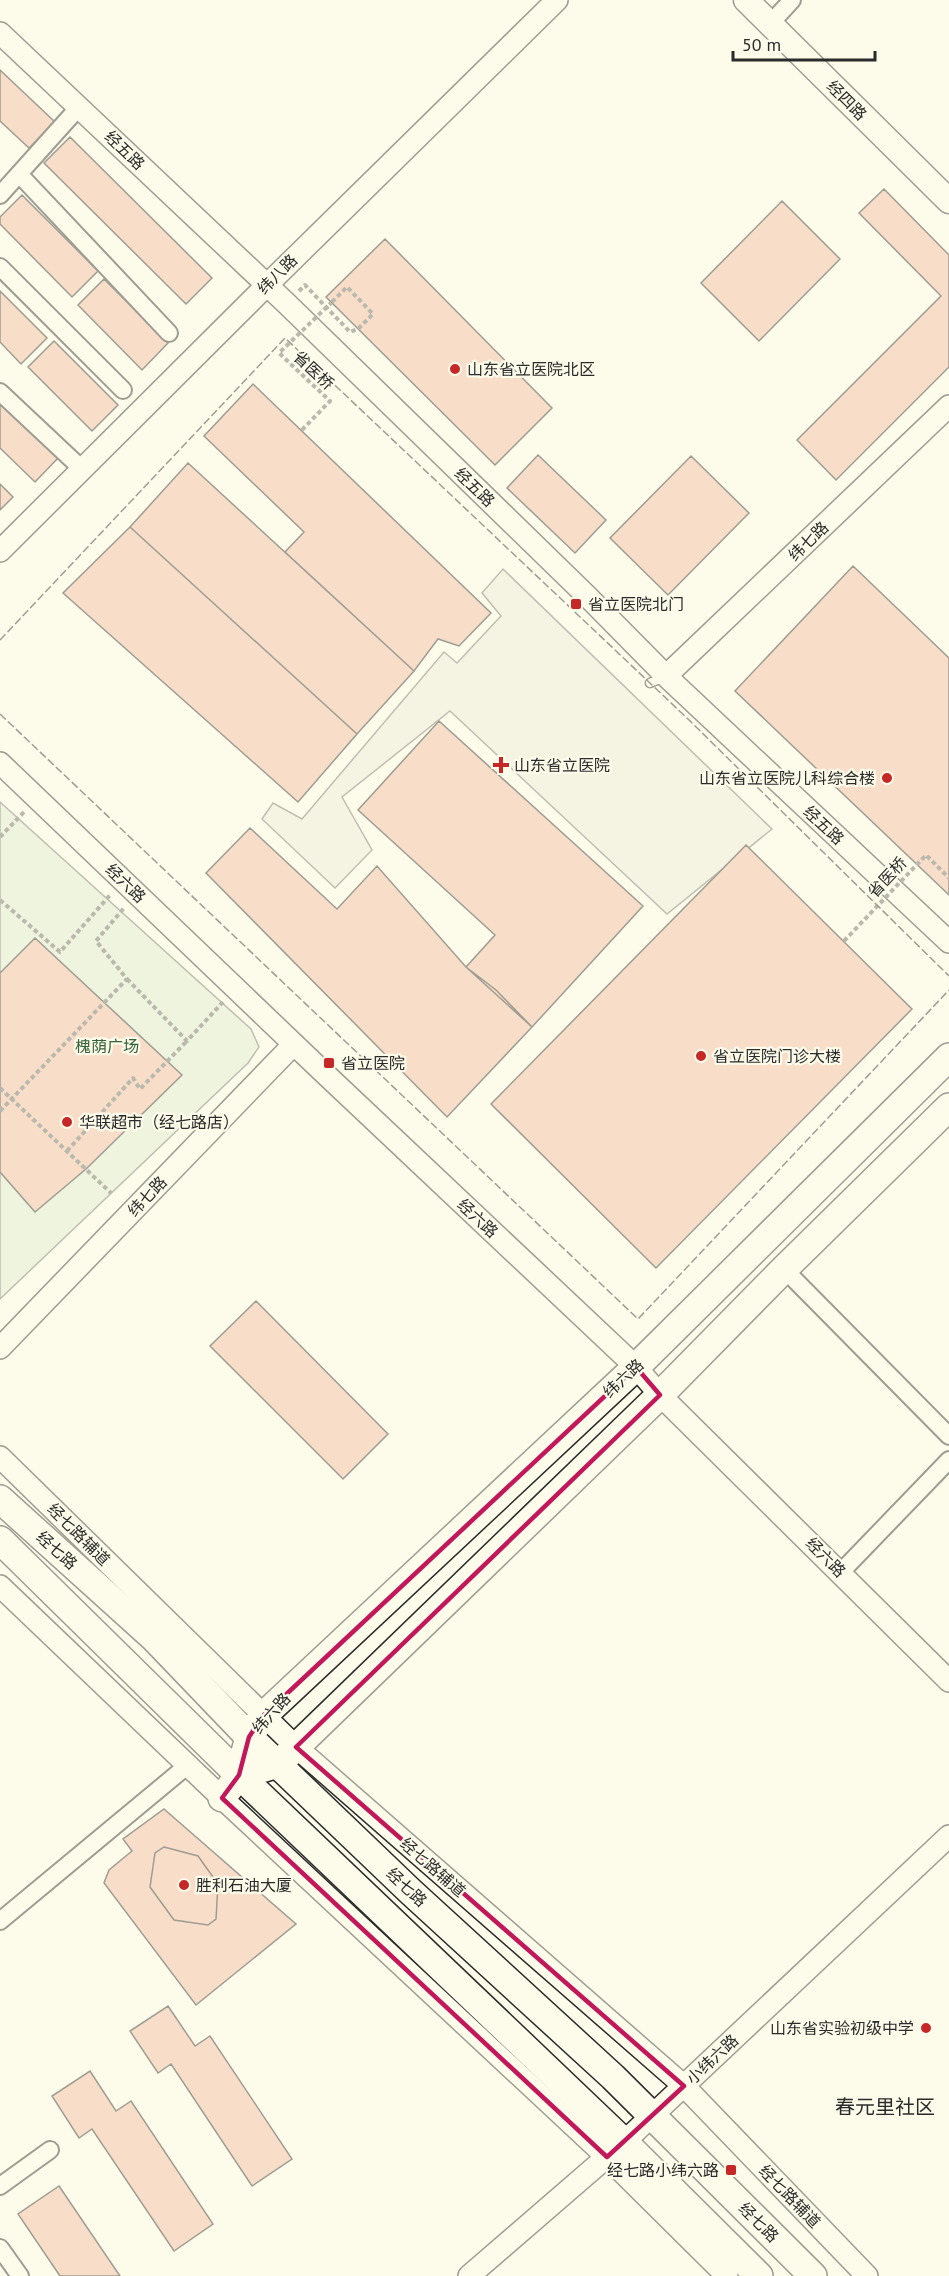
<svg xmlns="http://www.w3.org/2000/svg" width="949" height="2276" font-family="'PT Sans','Noto Sans SC',sans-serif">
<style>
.green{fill:#deebd1;stroke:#74746e;stroke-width:1.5}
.parking{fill:#eceadb;stroke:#74746e;stroke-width:1.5}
.building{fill:#f2b8a0;stroke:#2b2b2b;stroke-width:1.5}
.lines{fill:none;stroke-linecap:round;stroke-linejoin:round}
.service-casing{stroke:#2b2b2b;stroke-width:11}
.minor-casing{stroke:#2b2b2b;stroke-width:20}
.tertiary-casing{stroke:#2b2b2b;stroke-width:24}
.secondary-casing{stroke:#2b2b2b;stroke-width:27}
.primary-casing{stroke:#2b2b2b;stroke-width:30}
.path{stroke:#6a6964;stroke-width:4;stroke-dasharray:4.5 3;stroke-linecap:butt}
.service{stroke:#fdfbea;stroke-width:8}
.minor{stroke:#fdfbea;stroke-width:16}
.tertiary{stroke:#fdfbea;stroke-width:21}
.secondary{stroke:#fdfbea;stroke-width:24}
.primary{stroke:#fdfbea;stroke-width:27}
.path-bridge{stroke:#6a6964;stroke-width:4;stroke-dasharray:4.5 3;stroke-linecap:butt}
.fence{stroke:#2b2b2b;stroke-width:1.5;stroke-dasharray:8 3;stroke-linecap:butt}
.marked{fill:none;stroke:#c2185b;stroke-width:4.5;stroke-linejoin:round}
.poi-dot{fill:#c62828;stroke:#fdfbea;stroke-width:2}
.labels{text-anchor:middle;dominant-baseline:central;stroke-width:4.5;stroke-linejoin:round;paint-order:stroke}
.street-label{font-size:16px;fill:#2b2b2b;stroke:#fdfbea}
.poi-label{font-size:16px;fill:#2b2b2b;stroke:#fdfbea;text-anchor:start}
.park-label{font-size:16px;fill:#34623c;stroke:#fdfbea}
.quarter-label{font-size:20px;fill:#2b2b2b;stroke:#fdfbea}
</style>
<rect width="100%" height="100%" fill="#fdfbea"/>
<!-- green -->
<path class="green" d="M0,802L251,1029L259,1047L248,1063L0,1299Z"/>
<!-- parking -->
<path class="parking" d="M503,569L772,829L667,914L450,711L342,797L372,850L335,888L262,819L273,803L302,819L444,652L457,663L501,616L482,593Z"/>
<!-- building -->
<path class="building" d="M0,70L55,122L29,148L0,121Z
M70,137L212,278L186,304L44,163Z
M884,189L949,255V367L836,480L797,440L941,296L859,213Z
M22,195L98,271L72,297L0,224V217Z
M782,201L840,259L759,341L701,283Z
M385,239L552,408L495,465L326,297Z
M104,279L168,343L142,370L78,305Z
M0,291L47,338L21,364L0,342Z
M54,341L118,405L92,431L28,367Z
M253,384L491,613L459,646L438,639L414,671L285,552L304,532L204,436Z
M0,396L60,456L35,482L0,448Z
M538,455L606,520L575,553L507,488Z
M691,456L749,513L668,595L610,538Z
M188,463L414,671L357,734L130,527Z
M0,484L13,497L0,510Z
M130,527L357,734L298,802L63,593Z
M853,566L949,658V895L735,691Z
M439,721L643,906L532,1027L466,967L495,935L358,810Z
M250,828L337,909L377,866L466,967L496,990L532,1027L447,1117L206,873Z
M746,845L912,1009L656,1268L491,1104Z
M35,938L182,1075L86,1169L35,1212L0,1172V973Z
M256,1301L388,1434L343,1479L210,1346Z
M164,1809L296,1924L196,2005L104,1883L109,1870L132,1851L123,1839Z
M164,1847L198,1856L218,1884L216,1919L208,1925L174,1920L150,1887L155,1853Z
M168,2006L195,2046L210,2036L292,2159L252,2186L171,2064L158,2073L130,2031Z
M90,2071L116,2111L131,2101L213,2224L174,2251L92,2129L79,2138L52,2096Z
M59,2186L120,2276H60L18,2214Z"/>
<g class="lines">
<!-- service casing -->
<g class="service-casing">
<path id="service" d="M650,683L666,676"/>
</g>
<!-- minor casing -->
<g class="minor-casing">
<path id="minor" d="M770,24L792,0
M19,174L169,333
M0,195L79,107
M0,267L123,390
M0,392L82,469
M784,1269L949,1436
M841,1572L949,1460
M0,1921L188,1765
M0,2186L50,2150
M0,2248L20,2276"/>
</g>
<!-- tertiary casing -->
<g class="tertiary-casing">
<path id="tertiary" d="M0,33L286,303L587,596L666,676L949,942
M0,551L267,285L557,0
M666,676L949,406
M0,763L321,1070L636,1367L660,1395L949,1681
M0,1348L294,1044
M0,1457L296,1747L684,2086L867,2276
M0,1586L222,1798L607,2157L727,2276
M469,2276L624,2142L949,1836"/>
</g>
<!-- secondary casing -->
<g class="secondary-casing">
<path id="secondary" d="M746,0L949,201"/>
</g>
<!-- primary casing -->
<g class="primary-casing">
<path id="primary" d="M0,1499L154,1638L249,1737L411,1892L613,2077L813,2276
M0,1540L239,1775L624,2142L759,2276
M261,1769L278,1764L296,1747L660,1395L784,1269L949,1107
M222,1798L239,1775L249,1737L263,1716L636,1367L949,1057"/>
</g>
<!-- path -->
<path class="path" d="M299,291L305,285L350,332L358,329L373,314L347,287L331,303
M0,837L24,812
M0,900L60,952L111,894
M127,979L187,1041L223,1002
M0,1088L111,1193
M0,1111L127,979L96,941L124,908
M67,1151L133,1078L140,1089L187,1041"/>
<!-- service -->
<use href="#service" class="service"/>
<!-- minor -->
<use href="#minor" class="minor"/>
<!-- tertiary -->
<use href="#tertiary" class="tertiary"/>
<!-- secondary -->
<use href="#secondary" class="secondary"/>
<!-- primary -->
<use href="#primary" class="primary"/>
<!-- path-bridge -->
<path class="path-bridge" d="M302,430L330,401L279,353L331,303
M844,941L926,855L949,878"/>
<!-- fence -->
<path class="fence" d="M0,640L285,338L688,719L949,976
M0,714L638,1319L949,990"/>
</g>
<!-- marked area -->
<path d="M0 0H949V2276H0ZM636,1367L660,1395L296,1747L684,2086L607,2157L222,1798L239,1775L249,1737L263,1716Z" fill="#fdfbea" fill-opacity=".55" fill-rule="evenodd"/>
<path class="marked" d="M636,1367L660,1395L296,1747L684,2086L607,2157L222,1798L239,1775L249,1737L263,1716Z"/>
<!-- markers -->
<g class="poi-dot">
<circle cx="455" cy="369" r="6"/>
<rect x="570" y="598" width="12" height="12" rx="3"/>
<path d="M498 756h6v6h6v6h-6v6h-6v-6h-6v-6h6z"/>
<circle cx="887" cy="778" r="6"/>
<circle cx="701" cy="1056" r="6"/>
<rect x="323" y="1057" width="12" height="12" rx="3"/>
<circle cx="67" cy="1122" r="6"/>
<circle cx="184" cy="1885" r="6"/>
<circle cx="926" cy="2028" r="6"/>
<rect x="725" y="2164" width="12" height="12" rx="3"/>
</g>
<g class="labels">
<!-- street labels -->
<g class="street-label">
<text transform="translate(847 100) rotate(45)">经四路</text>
<text transform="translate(125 150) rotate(44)">经五路</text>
<text transform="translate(277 274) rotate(-45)">纬八路</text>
<text transform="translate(314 370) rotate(43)">省医桥</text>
<text transform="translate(475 487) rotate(44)">经五路</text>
<text transform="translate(808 541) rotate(-44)">纬七路</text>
<text transform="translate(824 825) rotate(43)">经五路</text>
<text transform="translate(887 877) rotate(-47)">省医桥</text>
<text transform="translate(126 883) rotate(44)">经六路</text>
<text transform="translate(147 1196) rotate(-46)">纬七路</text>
<text transform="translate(478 1218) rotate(43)">经六路</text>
<text transform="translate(623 1378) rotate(-43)">纬六路</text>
<text transform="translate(79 1534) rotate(45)">经七路辅道</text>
<text transform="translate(57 1550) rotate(42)">经七路</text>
<text transform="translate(826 1557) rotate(45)">经六路</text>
<text transform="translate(271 1713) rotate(-48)">纬六路</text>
<text transform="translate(433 1867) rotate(41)">经七路辅道</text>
<text transform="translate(407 1887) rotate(43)">经七路</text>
<text transform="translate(712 2059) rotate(-43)">小纬六路</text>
<text transform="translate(790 2196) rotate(46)">经七路辅道</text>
<text transform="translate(759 2222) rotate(45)">经七路</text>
</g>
<!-- poi labels -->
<g class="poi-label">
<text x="467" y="369">山东省立医院北区</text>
<text x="588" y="604">省立医院北门</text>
<text x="514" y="765">山东省立医院</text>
<text x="875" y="778" text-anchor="end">山东省立医院儿科综合楼</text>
<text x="713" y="1056">省立医院门诊大楼</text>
<text x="341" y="1063">省立医院</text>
<text x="79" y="1122">华联超市（经七路店）</text>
<text x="196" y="1885">胜利石油大厦</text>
<text x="914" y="2028" text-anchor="end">山东省实验初级中学</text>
<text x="719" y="2170" text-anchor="end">经七路小纬六路</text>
</g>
<!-- park labels -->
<g class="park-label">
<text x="107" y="1046">槐荫广场</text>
</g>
<!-- quarter labels -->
<g class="quarter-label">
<text x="885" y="2107">春元里社区</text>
</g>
</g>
<!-- scale -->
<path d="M733 51v9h142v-9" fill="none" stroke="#2b2b2b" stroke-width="3"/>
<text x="742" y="51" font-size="18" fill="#2b2b2b" stroke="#fdfbea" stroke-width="4.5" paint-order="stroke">50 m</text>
</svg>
